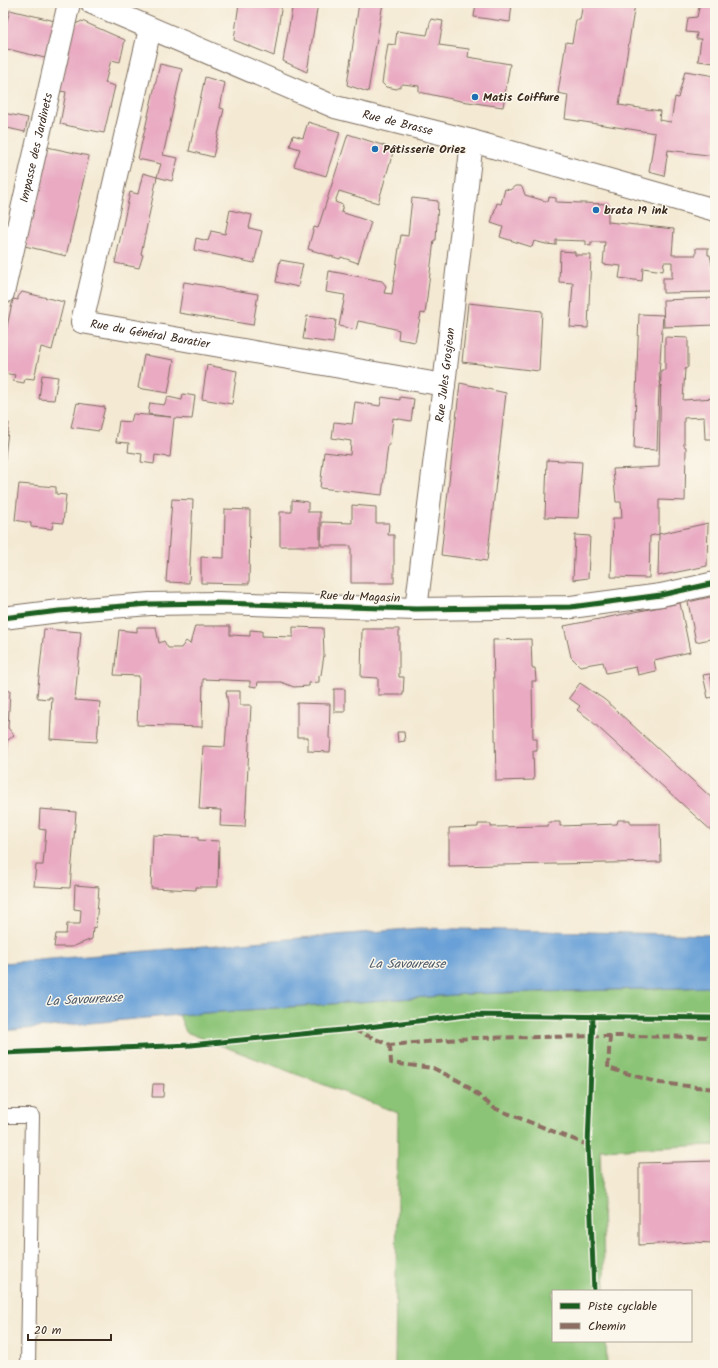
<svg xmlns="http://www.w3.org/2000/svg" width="718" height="1368" font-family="Kalam,sans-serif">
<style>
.green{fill:#8cc477;stroke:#64774a}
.water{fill:#69a0d7;stroke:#52657a}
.building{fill:#e9aac2}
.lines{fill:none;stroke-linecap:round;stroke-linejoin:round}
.service-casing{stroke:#7c6d5e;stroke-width:16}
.minor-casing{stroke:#7c6d5e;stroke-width:24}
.service{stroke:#fff;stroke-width:14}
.minor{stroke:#fff;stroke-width:22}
.quiet{stroke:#8d6e63;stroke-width:4;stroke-dasharray:8 4;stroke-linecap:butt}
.cycleway-casing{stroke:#fbf7ec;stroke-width:8}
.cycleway{stroke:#1b5e20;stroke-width:5}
.poi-dot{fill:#1f6fb2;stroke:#fbf7ec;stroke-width:1.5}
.labels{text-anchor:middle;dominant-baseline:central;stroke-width:3;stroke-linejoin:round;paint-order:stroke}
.poi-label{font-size:12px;font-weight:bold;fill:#3b2a1e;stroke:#fbf7ec;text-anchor:start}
.street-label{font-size:12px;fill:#3b2a1e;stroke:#fbf7ec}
.water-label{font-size:13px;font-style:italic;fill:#4d5968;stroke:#fbf7ec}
</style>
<rect width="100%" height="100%" fill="#fbf7ec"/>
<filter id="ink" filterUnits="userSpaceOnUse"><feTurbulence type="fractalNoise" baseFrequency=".025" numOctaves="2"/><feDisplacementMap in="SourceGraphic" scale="8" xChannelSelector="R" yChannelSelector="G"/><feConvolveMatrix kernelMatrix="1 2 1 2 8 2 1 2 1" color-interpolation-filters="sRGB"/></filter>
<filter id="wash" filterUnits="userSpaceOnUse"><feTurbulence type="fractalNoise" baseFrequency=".012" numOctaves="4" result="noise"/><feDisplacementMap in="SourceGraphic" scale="16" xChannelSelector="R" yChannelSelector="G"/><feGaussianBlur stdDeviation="0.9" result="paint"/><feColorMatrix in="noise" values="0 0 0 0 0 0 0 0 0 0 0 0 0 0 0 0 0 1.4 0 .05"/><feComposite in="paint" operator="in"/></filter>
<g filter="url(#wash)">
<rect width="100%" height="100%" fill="#f4ead4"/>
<!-- green -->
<path class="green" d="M715,987V1145L600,1150L605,1291H553V1341H606L607,1365H395L398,1113L186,1032L179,1015L468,994Z"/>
<!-- water -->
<path class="water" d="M419,928L715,935V987L468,994L179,1015L3,1031V963Z"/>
<g id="blocks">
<!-- building -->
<path class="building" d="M239,3H282L274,56L234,40Z
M293,3H318L307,72L283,61Z
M359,3H383L368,92L347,85Z
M476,3H512L510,22L474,17Z
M583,3L635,4L619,105L660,111L659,120L671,122L675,97L678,98L685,71L715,76V156L668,150L664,176L649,172L655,133L565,119L568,95L558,93L566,42L572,43L576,20H580Z
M700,3H715V63L698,61L701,39H696L697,33L686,32L688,18L697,17Z
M10,10L59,22L49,59L3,48V36Z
M431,19L443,21L439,45L469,49L468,57L510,64L503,107L461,101L419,92V86L403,84L397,89L386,87L382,83L388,44L395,45L397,31L427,35Z
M82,21L125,40L120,62L111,60L105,83L115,86L104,133L60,124L66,92L59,91L73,25Z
M160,64L182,69L163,155L178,158L172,181L157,177L141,254L143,255L139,268L115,263L130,192L138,194L143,173L157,177L161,164L138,159Z
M205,77L225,83L220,108L224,109L213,157L189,151Z
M3,113L28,118L25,132L3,127Z
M308,122L340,132L326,176L294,166L300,149L290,146L293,135L303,138Z
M348,134L394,149L378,203L339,191L335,202L343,205L341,212L371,222L358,263L341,257L340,259L308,249L314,227L318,228Z
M47,147L89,156L66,256L25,246Z
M515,186H521L523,189L525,195L545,201H548L549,197L556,198V202L608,204V222L674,229L672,255H696V248H708V255H710L715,278V292L663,293V278H672V262H664L663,271L643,268L642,281L619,278L621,266L603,264L605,242H591V246L586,245V241L556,240V245L546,244L534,241L532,247L500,237L503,227L491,223L497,203L501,204L505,189L510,190Z
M412,198L438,201L436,240H434L425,314L421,313L415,342L398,339L399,330L379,325L358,321L356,330L339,326L345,295L326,292L329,271L382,281L386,286L384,293L392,294L401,235L408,236Z
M230,210L252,215L249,228L262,231L254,263L194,250L196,238L208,241L211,231L225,234Z
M560,251L575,252V255H591L588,328L570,327L573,283L559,282Z
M280,260L303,264L298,287L276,282Z
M184,282L258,294L253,325L179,313Z
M22,292L64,302L52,350L41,347L34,379L25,378L24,383L13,381L15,375L3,373V345L13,299L18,300V297Z
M715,298V325L664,327L663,300Z
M468,303L542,311L539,371L462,362Z
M639,314L663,315L659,376L661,387H659L657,450L634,449Z
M307,316L336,320L333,343L303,339Z
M665,337L688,338V367L685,369L683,400L715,398V439H705L704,417L684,418V446L686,447L685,501L659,500V534L650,536L649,578L611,577L613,518H622L621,502H616L613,469L659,467L661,370H665Z
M144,355L174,360L168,393L138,388Z
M207,365L237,371L232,404L202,399Z
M42,375L58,377L54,400L39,399Z
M460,383L506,393L487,561L441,555Z
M183,394L195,396L192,419L174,418L170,457L155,455L154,464L141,462L142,454L128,452L129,443L116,442L119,421L131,422L133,414L171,417L148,414L150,403L164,405L168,397L182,400Z
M382,397L400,400V397L414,399L411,421L393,418L390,445H388L382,495L320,488L324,452L350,455L351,441L332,438L334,422L352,424L355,402L380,406Z
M77,403L105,407L99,431L71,427Z
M3,422L9,423L4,465H3Z
M547,460L582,462L578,518L545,517Z
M19,484L56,487V494L66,495L63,523L53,522L52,529L31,527V523L15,520Z
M172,499L193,500L189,583L166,582Z
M292,500L308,502V512H320V546H280V512H292Z
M352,505L376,507V523H389L388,535H394V583H351V546H321L322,522L352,523Z
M225,509L250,510L249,584L201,583V557L224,558Z
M708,523L707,566L658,576L659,534Z
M575,535L590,536L588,578L573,580Z
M715,596V638L696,642L688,602Z
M680,603L690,652L654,660L656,671L638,675L636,667L606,673L603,662L580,666L571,657L564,626Z
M195,626H230V635L250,636V630L262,631V636L293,637V627L323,628L324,655L321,675L319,676V682L309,683V686L294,687L281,682H258L257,687L250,686V681L203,679L202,727L137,725L139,676L114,675L119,630L137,632V627H156L159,643L164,641L168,648H181L186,641L190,644Z
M44,629L81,632L75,700L100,702L97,742L50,739L52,697H49V699L38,698L37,696Z
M362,629H399V677H404L403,695H378V678L361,677Z
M531,639L532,668H535L536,681H532L533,739H537V751H533L534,780L496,781L493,640Z
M710,674L714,697L708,698L703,675Z
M580,683L605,700L715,801V834L588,718L577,710L580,706L569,698Z
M334,689H345V712H334Z
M3,690L10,691L8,728L14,735L7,741L6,756H3Z
M226,691H240V705H251L245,827L220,826L221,810L199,809L203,746L225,747L228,705Z
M297,703L330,704L329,738H331L330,752L308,751V737H297Z
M397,732H404L405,741L398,742Z
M40,809L76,812L70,888L34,886L36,865H43L46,830L39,829Z
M618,820H630V824H660L661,862L449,866V828L478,827V824H491V827L548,826L549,822H560V826L617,824Z
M153,835L198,837V840L219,841L218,887H196V890L151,888Z
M75,885L99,887L96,928L93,927L92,939L72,947H54L56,934H66L67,924H80L81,910L74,909Z
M153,1084H164L163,1097H152Z
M715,1161V1246H714L713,1243L693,1242L639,1245V1163Z"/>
</g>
</g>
<g filter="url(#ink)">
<use href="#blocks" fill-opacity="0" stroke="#7c6d5e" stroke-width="1"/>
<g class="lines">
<!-- service casing -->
<g class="service-casing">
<path id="service" d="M3,1116H32L28,1365"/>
</g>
<!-- minor casing -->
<g class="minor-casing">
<g id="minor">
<path id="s1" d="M92,3L335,107L472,141L715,210"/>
<path id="s2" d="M150,29L82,322L444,385"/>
<path id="s3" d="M3,293L69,3"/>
<path id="s4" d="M416,609L444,385L472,141"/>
<path d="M3,618L59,611L150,604L217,603L416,609L571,607L661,595L715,583"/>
</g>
</g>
<!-- service -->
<use href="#service" class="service"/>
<!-- minor -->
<use href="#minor" class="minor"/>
<!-- quiet -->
<path class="quiet" d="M354,1030L390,1045L471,1038L610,1036L715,1037
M610,1036L608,1068L660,1083L715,1089
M390,1045L391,1063L433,1068L463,1083L494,1108L588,1145"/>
<!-- cycleway casing -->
<g class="cycleway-casing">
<path id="cycleway" d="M3,618L59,611L150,604L217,603L416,609L571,607L661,595L715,583
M593,1016L588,1145L594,1291
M3,1053L191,1045L352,1029L467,1015L715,1018"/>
</g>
<!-- cycleway -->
<use href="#cycleway" class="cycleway"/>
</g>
</g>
<!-- markers -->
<g class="poi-dot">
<circle cx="475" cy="97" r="4"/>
<circle cx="375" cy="149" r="4"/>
<circle cx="596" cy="210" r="4"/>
</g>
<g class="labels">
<!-- poi labels -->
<g class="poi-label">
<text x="483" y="97">Matis Coiffure</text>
<text x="383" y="149">Pâtisserie Oriez</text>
<text x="604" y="210">brata 19 ink</text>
</g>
<!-- street labels -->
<g class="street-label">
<text stroke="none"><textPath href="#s1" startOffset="329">Rue de Brasse</textPath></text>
<text stroke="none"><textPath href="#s3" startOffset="149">Impasse des Jardinets</textPath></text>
<text stroke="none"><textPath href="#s2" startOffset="370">Rue du Général Baratier</textPath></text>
<text stroke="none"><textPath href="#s4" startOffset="236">Rue Jules Grosjean</textPath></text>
<text transform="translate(360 597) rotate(2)">Rue du Magasin</text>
</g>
<!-- water labels -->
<g class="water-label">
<text x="407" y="964">La Savoureuse</text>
<text transform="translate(84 1000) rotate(-3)">La Savoureuse</text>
</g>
</g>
<!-- margin -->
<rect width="718" height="1368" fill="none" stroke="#fbf7ec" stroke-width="16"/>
<!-- legend -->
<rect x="552" y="1290" width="140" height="52" fill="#fbf7ec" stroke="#aea59a"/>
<rect x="560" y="1303" width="20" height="6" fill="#1b5e20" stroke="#aea59a"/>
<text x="588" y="1310" font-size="12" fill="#3b2a1e">Piste cyclable</text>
<rect x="560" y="1323" width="20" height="6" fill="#8d6e63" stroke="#aea59a"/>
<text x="588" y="1330" font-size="12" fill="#3b2a1e">Chemin</text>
<!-- scale -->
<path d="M28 1334v6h83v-6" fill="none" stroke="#3b2a1e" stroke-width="2"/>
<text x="34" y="1334" font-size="12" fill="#3b2a1e" stroke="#fbf7ec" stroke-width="3" paint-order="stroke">20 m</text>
</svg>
